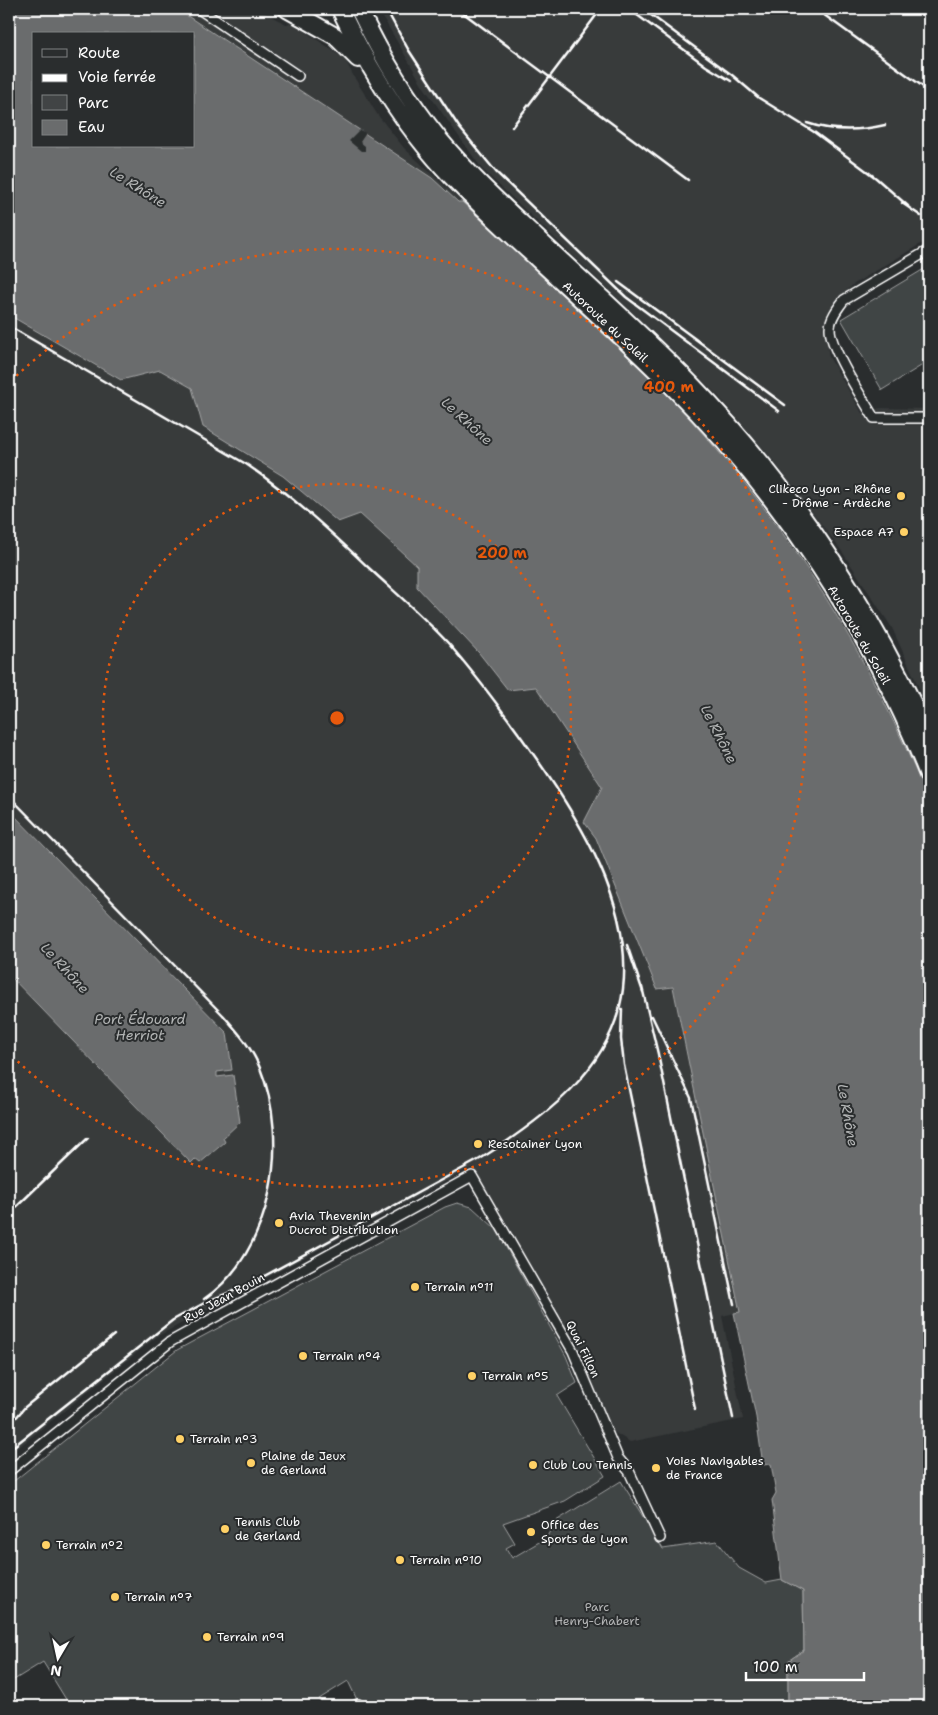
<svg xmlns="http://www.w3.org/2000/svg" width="938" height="1715" font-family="'Shantell Sans',sans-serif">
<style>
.built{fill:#373a3b}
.green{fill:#414445;stroke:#a0a2a2}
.water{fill:#6a6c6d;stroke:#a6a7a7;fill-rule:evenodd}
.pier{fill:#2a2d2e}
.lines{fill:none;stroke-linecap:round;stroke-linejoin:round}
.street-casing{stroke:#fff;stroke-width:12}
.highway-casing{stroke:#fff;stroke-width:20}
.street{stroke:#2a2d2e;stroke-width:9}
.highway{stroke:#2a2d2e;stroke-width:16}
.rail{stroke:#fff;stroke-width:2.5}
.ring{fill:none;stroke:#e8590c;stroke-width:2.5;stroke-dasharray:2.5 5}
.poi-dot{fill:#ffd166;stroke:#2a2d2e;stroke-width:2}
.labels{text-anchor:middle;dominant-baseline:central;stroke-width:4;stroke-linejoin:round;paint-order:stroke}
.street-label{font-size:12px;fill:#fff;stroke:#2a2d2e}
.poi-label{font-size:12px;fill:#fff;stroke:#2a2d2e;text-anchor:start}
.park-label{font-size:12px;fill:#b3b4b5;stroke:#2a2d2e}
.water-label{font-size:14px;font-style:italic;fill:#b4b6b6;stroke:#2a2d2e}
.centre{fill:#e8590c;stroke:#2a2d2e;stroke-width:2.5}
.ring-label{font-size:15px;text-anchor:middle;font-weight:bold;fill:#e8590c;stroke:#2a2d2e;stroke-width:4;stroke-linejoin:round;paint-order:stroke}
</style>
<rect width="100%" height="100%" fill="#2a2d2e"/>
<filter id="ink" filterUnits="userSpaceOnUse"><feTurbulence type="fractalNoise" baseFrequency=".02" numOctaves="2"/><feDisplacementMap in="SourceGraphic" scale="10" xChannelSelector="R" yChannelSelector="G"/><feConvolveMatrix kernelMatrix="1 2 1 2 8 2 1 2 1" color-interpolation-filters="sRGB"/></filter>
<g filter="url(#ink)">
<!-- built -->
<path class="built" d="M177,9H257L286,24L293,23L342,57L346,55L348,59L346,61L354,77L377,114L404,148L462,202H458L432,178Z
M378,9H929V239L854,284L837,299L824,322L829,357L862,413L880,408L929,409V710L892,628L843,553L772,459L719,397L678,356L482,169L423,86Z
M9,315L121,380L160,370L192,388L203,427L283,476L338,521L360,514L417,566L479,653L508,689L536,687L602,787L584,822L596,838L673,986L740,1312L722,1316L743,1419L630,1442L612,1431L579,1349L493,1200L471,1168L158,1336L9,1455V975L191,1163L195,1159L200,1163L225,1142L222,1139L232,1075L217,1077L227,1033L9,810Z"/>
<!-- green -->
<path class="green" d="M929,266V361L882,390L841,319Z
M457,1203L472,1207L496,1229L566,1356L577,1383L557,1396L605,1476L565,1501L503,1523L515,1543L506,1548L512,1558L546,1538L556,1521L621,1481L663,1549L717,1541L739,1568L766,1583L782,1580L803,1591L804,1650L788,1661V1706H360L348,1681L319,1699L321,1706H70L43,1662L9,1683V1485L177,1350L445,1207Z"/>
<!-- water -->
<path class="water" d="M9,9H177L432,178L458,202H462C507,244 553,286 598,329C629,358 661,386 689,418C795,534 870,657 929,802V1706H788V1661L804,1650L803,1591L782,1580L772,1500L776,1493L771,1464L763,1465L756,1417L734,1313L740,1312L673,987L657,989L596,838L584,822L602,787L536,687L508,690L479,653L417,587V566L360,514L338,522L283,476L203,427L192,388L160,370L121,380L9,315ZM34,34H194V146H34Z
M9,810L227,1033L232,1070L217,1072V1077L233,1075L240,1122L223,1138L225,1142L200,1163L195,1159L191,1163L9,975Z"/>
<!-- pier -->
<path class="pier" d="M360,130L366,133L360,142L365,146V151H361L349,141Z"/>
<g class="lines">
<!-- street casing -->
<g class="street-casing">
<path id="street" d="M199,9L298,76
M929,250L844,300C838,308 830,318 830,328C830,349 862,397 874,418H929
M9,1471L170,1342L472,1176L573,1351L618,1458L629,1471L660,1538
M354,1706L358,1704"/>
</g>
<!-- highway casing -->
<g class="highway-casing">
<path id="highway" d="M287,9L335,36L358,59
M340,9C364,59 392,107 428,150C455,183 487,211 518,241C568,287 619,333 668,382C780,493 872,630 929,777
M359,9C381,56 407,99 440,140C469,175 503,206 536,237C588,286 642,334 692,385C792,488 871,608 929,738"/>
</g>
<!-- street -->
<use href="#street" class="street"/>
<!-- highway -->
<use href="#highway" class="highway"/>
<!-- rail -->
<path class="rail" d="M386,9L408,49L459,127L496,172L626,297L779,411
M458,9L688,180
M629,9L706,66L731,81
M643,9L732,75L759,98L814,132L876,178L908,206
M816,9L929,91
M807,123C833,132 859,131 885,125
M512,127L601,9
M902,203L921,216
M618,282L785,405
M9,326L246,464C291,495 330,531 370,569C396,593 424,617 448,643C480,680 508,718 536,758C581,822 633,906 623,989C613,1069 543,1119 480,1159L246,1286L208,1301L173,1320L9,1450
M9,796L223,1015C237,1031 252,1048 260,1068C290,1141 273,1252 204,1299
M627,945L643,992
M642,987L658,1054L733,1418
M622,1009L621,1039L624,1065L695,1409
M652,1016L691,1098L734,1304
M9,1214L88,1138
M9,1426L25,1407L114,1335"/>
</g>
</g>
<!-- distance rings -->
<g class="ring">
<circle cx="337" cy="718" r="234"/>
<path d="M11 381A469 469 0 1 1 11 1055"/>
</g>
<!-- markers -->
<g class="poi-dot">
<circle cx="901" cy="496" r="5"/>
<circle cx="904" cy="532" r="5"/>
<circle cx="478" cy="1144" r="5"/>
<circle cx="279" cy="1223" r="5"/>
<circle cx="415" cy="1287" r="5"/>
<circle cx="303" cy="1356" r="5"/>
<circle cx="472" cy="1376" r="5"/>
<circle cx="180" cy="1439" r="5"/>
<circle cx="251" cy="1463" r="5"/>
<circle cx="533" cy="1465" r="5"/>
<circle cx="656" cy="1468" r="5"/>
<circle cx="225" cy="1529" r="5"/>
<circle cx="531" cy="1532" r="5"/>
<circle cx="46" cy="1545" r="5"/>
<circle cx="400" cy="1560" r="5"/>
<circle cx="115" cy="1597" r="5"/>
<circle cx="207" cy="1637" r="5"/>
</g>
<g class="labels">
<!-- street labels -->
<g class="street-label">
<text transform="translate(605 322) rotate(43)">Autoroute du Soleil</text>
<text transform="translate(859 635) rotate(60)">Autoroute du Soleil</text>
<text transform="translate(224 1298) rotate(-29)">Rue Jean Bouin</text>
<text transform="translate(583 1349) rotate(64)">Quai Fillon</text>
</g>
<!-- poi labels -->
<g class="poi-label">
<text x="891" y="489" text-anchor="end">Clikeco Lyon - Rhône<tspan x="891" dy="14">- Drôme - Ardèche</tspan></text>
<text x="894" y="532" text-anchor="end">Espace A7</text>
<text x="488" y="1144">Resotainer Lyon</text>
<text x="289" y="1216">Avia Thevenin<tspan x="289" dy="14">Ducrot Distribution</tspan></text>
<text x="425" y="1287">Terrain n°11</text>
<text x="313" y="1356">Terrain n°4</text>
<text x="482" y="1376">Terrain n°5</text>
<text x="190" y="1439">Terrain n°3</text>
<text x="261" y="1456">Plaine de Jeux<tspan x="261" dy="14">de Gerland</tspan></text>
<text x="666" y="1461">Voies Navigables<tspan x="666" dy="14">de France</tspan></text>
<text x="543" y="1465">Club Lou Tennis</text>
<text x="235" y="1522">Tennis Club<tspan x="235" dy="14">de Gerland</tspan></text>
<text x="541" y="1525">Office des<tspan x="541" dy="14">Sports de Lyon</tspan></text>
<text x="56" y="1545">Terrain n°2</text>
<text x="410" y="1560">Terrain n°10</text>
<text x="125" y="1597">Terrain n°7</text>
<text x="217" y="1637">Terrain n°9</text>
</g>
<!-- park labels -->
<g class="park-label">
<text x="597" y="1607">Parc<tspan x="597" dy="14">Henry-Chabert</tspan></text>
</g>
<!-- water labels -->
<g class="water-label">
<text transform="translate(138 187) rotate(32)">Le Rhône</text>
<text transform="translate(467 421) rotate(42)">Le Rhône</text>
<text transform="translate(719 734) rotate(63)">Le Rhône</text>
<text transform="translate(65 968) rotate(47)">Le Rhône</text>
<text x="140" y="1019">Port Édouard<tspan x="140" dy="16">Herriot</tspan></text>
<text transform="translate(848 1115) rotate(80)">Le Rhône</text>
</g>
</g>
<circle cx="337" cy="718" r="8" class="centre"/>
<g class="ring-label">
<text x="669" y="392">400 m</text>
<text x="502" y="558">200 m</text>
</g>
<!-- margin -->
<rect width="938" height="1715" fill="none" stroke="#2a2d2e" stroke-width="30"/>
<rect x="15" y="15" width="908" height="1685" fill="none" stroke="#fff" stroke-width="2" filter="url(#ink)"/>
<!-- legend -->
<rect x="32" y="32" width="162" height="115" fill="#2a2d2e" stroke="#7f8182"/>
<rect x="42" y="49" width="25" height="8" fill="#2a2d2e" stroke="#7f8182"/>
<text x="78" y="58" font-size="15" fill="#ffffff">Route</text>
<rect x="42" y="74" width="25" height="8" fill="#ffffff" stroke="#7f8182"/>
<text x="78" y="82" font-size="15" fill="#ffffff">Voie ferrée</text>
<rect x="42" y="95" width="25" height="15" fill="#414445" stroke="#7f8182"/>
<text x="78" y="108" font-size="15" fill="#ffffff">Parc</text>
<rect x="42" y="120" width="25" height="15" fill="#6a6c6d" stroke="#7f8182"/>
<text x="78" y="132" font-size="15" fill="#ffffff">Eau</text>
<!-- north arrow -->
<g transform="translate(58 1658) rotate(189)" stroke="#2a2d2e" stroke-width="4" paint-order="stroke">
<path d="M0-4L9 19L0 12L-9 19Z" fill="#ffffff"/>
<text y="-8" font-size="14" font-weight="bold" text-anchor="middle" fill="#ffffff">N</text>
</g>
<!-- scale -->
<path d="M746 1672v8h118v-8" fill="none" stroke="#ffffff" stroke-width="2.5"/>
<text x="753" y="1672" font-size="15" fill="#ffffff" stroke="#2a2d2e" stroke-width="4" paint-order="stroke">100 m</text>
</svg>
